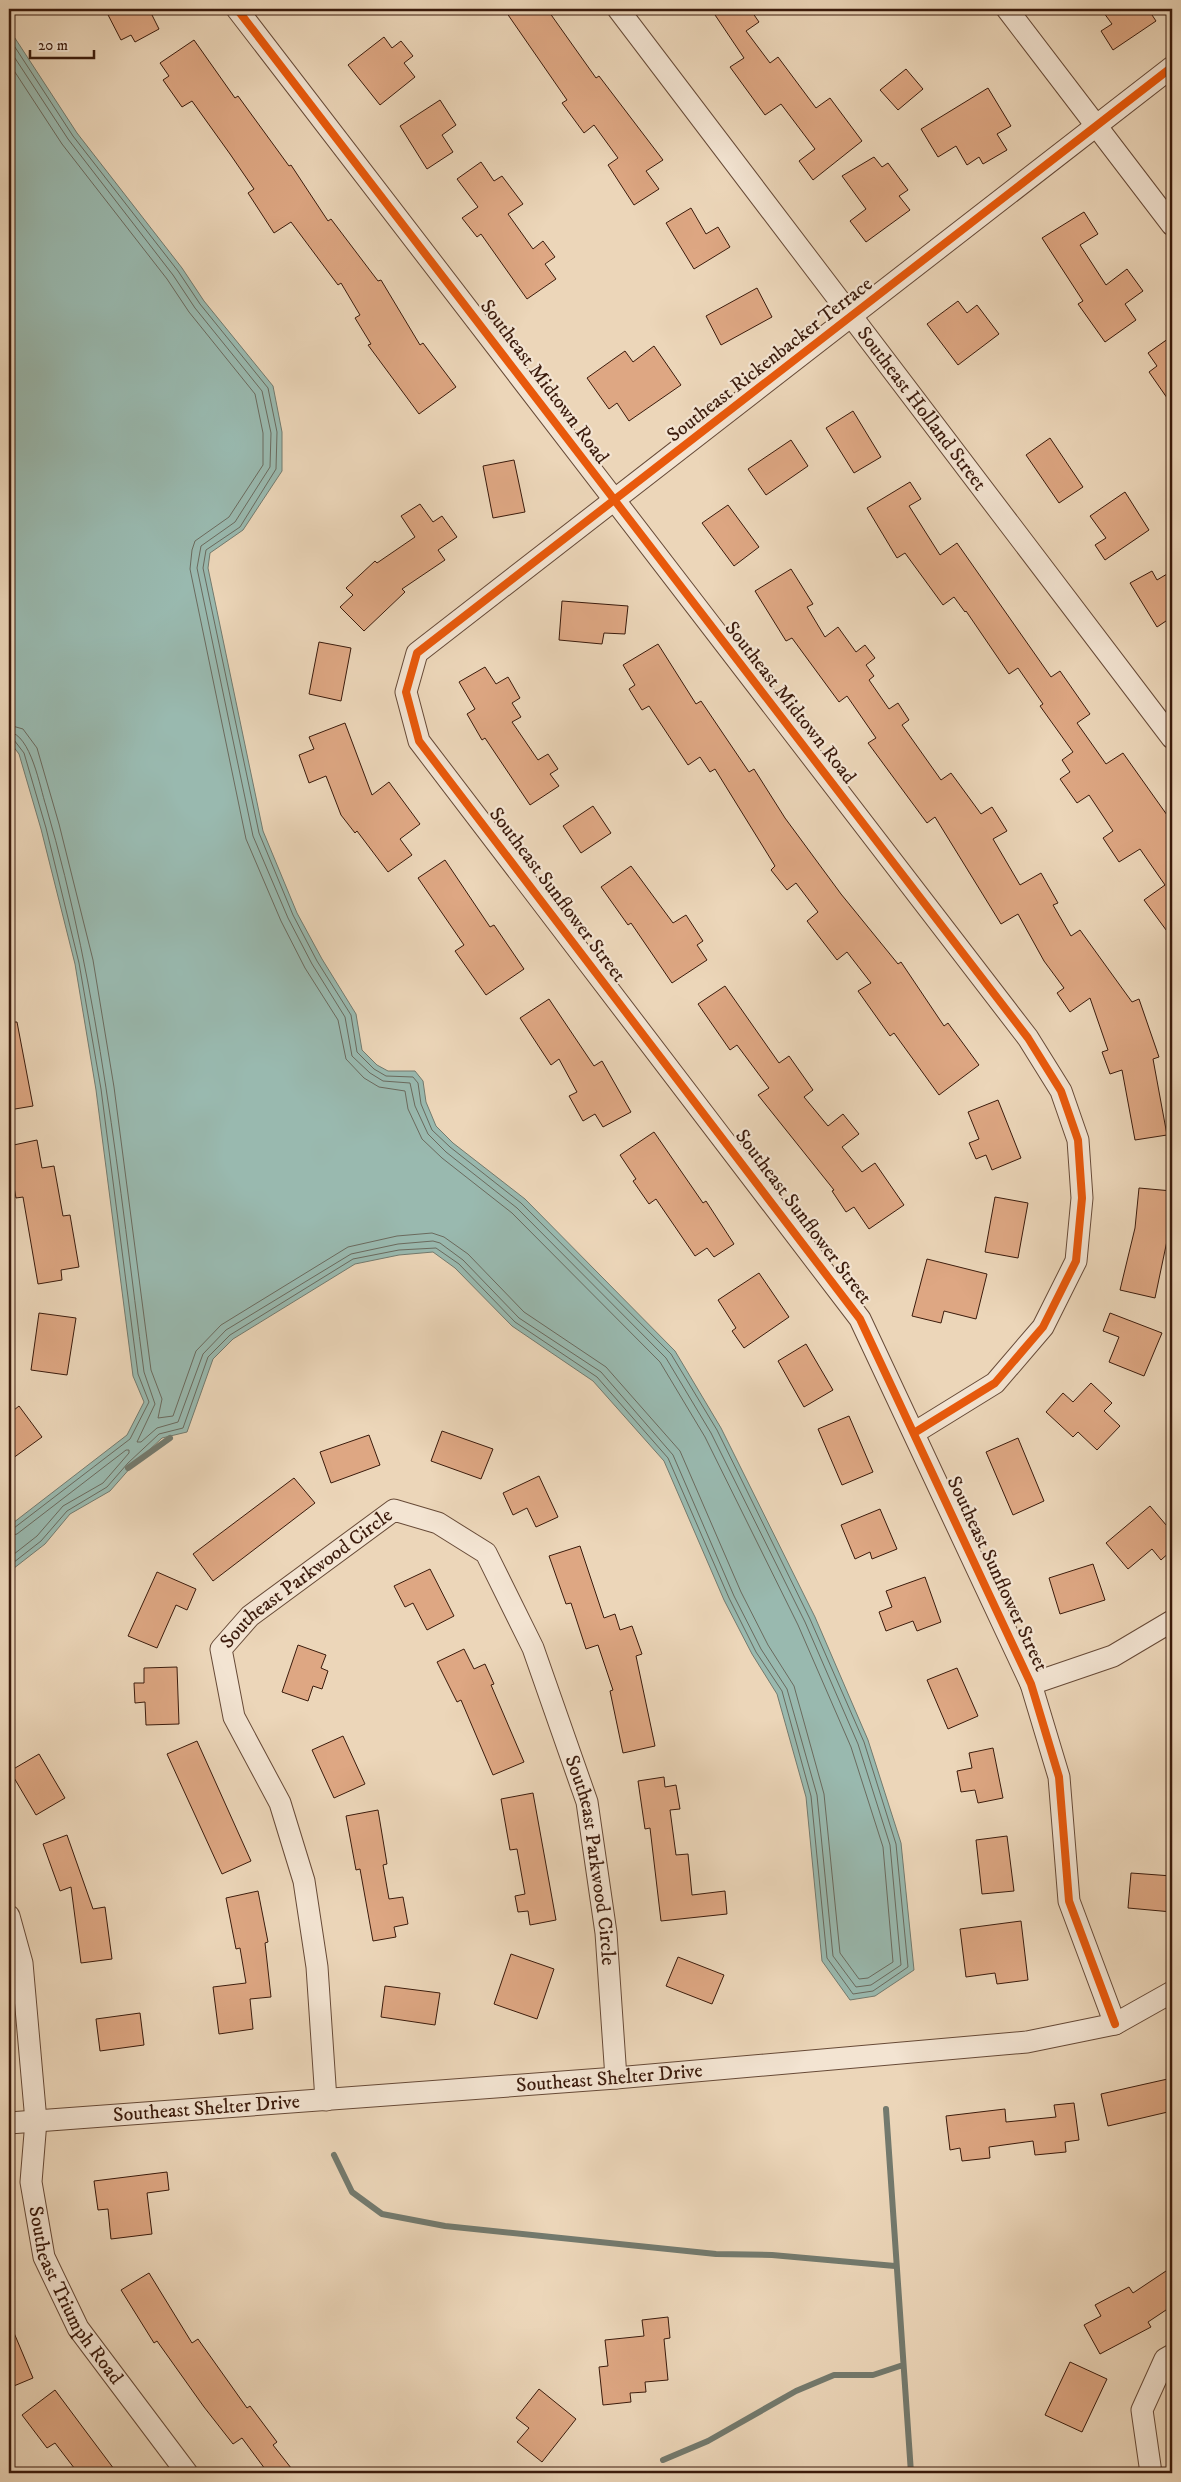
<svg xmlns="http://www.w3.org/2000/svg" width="1181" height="2482" font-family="'IM FELL DW Pica',serif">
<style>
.water{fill:#99b9af;stroke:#737a6e}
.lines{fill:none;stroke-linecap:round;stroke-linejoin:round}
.shore{stroke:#6a6a5e;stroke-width:1}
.stream{stroke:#737a6e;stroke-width:6}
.building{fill:#dea783;stroke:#3b1b0c}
.street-casing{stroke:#674a37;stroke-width:23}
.street{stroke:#f3e4d2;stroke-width:21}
.cycleway-casing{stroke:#f3e4d2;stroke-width:11}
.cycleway{stroke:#e8590c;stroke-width:8}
.labels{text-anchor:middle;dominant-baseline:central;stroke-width:4.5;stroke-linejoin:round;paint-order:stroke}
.street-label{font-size:20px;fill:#3b1b0c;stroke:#f3e4d2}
</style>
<rect width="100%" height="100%" fill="#ecd6b9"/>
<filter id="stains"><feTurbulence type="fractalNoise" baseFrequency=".004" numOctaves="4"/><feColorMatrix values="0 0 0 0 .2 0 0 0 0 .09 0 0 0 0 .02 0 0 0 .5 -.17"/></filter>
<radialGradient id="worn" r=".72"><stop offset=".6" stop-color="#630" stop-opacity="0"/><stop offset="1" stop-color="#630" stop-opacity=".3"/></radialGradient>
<!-- water -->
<path class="water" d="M9,29L77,133L182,268L204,301L273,386L282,432V471L243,530L210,553L208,568L263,831L297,913L322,959L356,1014L362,1050L377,1065L388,1071H415L423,1081L426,1102L436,1126L453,1143L525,1199L675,1351L721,1428L815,1617L868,1740L901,1843L914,1970L875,1996L850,2000L822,1961L806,1797L777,1694L752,1654L724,1600L664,1461L593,1381L512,1326L455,1268L433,1252L399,1255L355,1264L233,1339L213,1359L187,1432L162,1438L132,1466L110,1491L70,1514L45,1544L9,1572V1526L127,1435L144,1402L133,1376L96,1090L75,964L41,829L19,754L9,741Z"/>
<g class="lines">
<!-- shore -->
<path class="shore" d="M9,38L73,136L178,271L200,304L268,388L277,432L276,469L240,527L206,550L203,568L259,833L293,915L317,961L351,1015L357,1052L374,1069L386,1076L413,1077L418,1083L421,1104L432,1130L450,1147L521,1203L671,1354L717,1430L810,1619L864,1742L896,1844L908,1967L873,1991L853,1994L827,1958L811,1796L782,1691L756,1652L729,1598L668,1458L597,1377L515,1322L459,1264L436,1248L399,1250L353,1259L230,1335L208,1357L183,1428L159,1434L128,1463L107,1487L67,1511L41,1541L9,1566
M9,49L68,139L173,275L195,308L262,391L271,433L270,467L235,522L201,546L197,568L253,836L288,918L312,964L345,1017L352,1056L370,1073L383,1081L410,1083L415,1106L428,1134L446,1152L517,1208L666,1358L711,1433L805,1622L858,1744L890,1845L901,1965L871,1985L856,1987L833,1956L817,1795L787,1689L761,1649L734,1596L673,1455L601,1372L519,1318L463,1260L440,1243L433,1241L398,1244L351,1254L226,1330L203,1354L178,1422L157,1428L141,1442H137L155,1404L144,1372C119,1182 100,991 46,806C40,788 31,734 9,732
M9,63L62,144L167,279L189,312L255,394L263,433V465L229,517L195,541L192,550L190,569L246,839L281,921L305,968L338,1020L346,1059L364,1078L379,1087L405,1091L408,1109L422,1139L442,1158L512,1213L660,1362L705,1437L798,1625L851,1747L883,1847L893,1962L868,1978L859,1979L840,1953L824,1794L794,1686L768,1645L741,1592L680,1451L606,1367L524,1312L468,1254L444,1237L432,1233L397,1236L348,1247L221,1325L196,1351L173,1416L158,1418L162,1399L151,1370L114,1087L93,960L59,824L37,748L23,729L9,725
M9,739L14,740L24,753L46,828L79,963L101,1089L138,1374L149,1402L130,1439L14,1528L9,1529
M9,1536L17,1534L126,1450H129V1453L103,1483L63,1506L37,1536L9,1558"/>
<!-- stream -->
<path class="stream" d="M128,1468L170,1438
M886,2109L911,2473
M334,2155L352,2192L382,2214L445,2226L716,2254L772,2255L895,2266
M663,2460L708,2441L796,2391L834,2375H873L903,2365"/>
</g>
<!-- building -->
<path class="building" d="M105,9H149L159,29L135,42L131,35L121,40Z
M504,9H547L596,78L599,76L663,160L646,171L659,189L634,205L608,165L618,158L594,125L584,133L562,103L567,100Z
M711,9H750L759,22L746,31L770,63L778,57L816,108L830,98L862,141L813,180L799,161L815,149L781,104L765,115L730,67L744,58Z
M1101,9H1148L1156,21L1113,50L1101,31L1112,24Z
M384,37L392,48L401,41L413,56L404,63L415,77L380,105L348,65Z
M194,40L235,98L238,96L289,166L291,165L328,221L331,219L378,281L381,280L420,345L423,343L456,387L419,414L368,345L371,344L355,318L360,315L341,283L338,285L291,222L274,233L248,193L254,189L230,154L192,101L182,107L163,80L169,76L160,63Z
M906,69L923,89L898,110L880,90Z
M988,88L1011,126L997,134L1007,150L983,164L979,157L967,165L956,146L938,157L921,129Z
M440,100L456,125L442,135L453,152L427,169L400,126Z
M874,157L882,167L888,163L908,190L899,196L910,210L866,242L850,221L866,209L842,176Z
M481,162L494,181L502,176L523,204L508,214L533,249L543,241L555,257L545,264L556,279L527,299L481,234L477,237L462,218L478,207L457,179Z
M691,208L706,234L718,227L730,247L694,269L666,223Z
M1084,212L1098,234L1080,245L1106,285L1127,269L1143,291L1125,304L1136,320L1105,342L1078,304L1083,301L1042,238Z
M757,288L772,317L721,345L706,316Z
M958,301L967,313L977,305L999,334L958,365L927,324Z
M1172,336V405L1149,372L1157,366L1148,353Z
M654,346L681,385L629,421L617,403L609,409L587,378L625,351L633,362Z
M853,411L881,457L854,473L826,428Z
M1050,438L1083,487L1059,503L1026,455Z
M791,440L808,466L766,495L748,469Z
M514,460L525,512L493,518L483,466Z
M910,482L921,499L909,506L940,555L957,543L1051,677L1060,671L1090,714L1077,723L1106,764L1123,753L1172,822V938L1144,900L1165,885L1140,849L1119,862L1103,838L1113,831L1089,795L1077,803L1060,779L1070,772L1062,760L1073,752L1040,706L1043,704L1018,668L1009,674L966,611L965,612L954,597L943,605L905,553L897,558L867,508Z
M1125,492L1149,530L1105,560L1095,545L1106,538L1090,516Z
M420,504L433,522L442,516L457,537L438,550L445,560L402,589L405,592L364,631L340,607L353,595L346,588L375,561L377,563L415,537L401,516Z
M728,505L759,547L734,566L702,523Z
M791,569L813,604L807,607L825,637L838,627L856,652L865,645L875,658L866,665L874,676L869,680L889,709L898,703L909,720L902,725L941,780L951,773L981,814L992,807L1007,831L993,839L1020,885L1041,873L1058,903L1053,905L1071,936L1080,930L1132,1002L1139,999L1159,1057L1153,1059L1167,1135L1135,1140L1122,1070L1110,1074L1102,1052L1108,1050L1090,998L1070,1012L1057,993L1064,988L1044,961L1018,914L1001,924L935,817L927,823L868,743L876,738L847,696L839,702L792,638L786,641L755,591Z
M1152,571L1157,580L1172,571V617L1157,627L1130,583Z
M562,601L628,606L625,634L604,633L602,644L559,640Z
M319,642L351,648L341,701L309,694Z
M658,644L696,704L701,701L749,772L754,769L785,818L841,894L898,964L901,962L944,1026L948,1023L979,1065L939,1095L894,1033L890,1036L858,991L871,983L847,952L837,960L807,921L818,912L796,883L787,890L771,870L775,866L715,769L710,772L700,757L688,765L649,706L642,710L629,689L635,685L623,665Z
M485,667L496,684L508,677L520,698L512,703L521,717L512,722L538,760L548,754L558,769L550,774L559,786L530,805L485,738L482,740L467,714L475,709L459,682Z
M345,723L372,795L389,782L420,824L400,839L412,855L388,872L357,831L355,833L341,815L326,776L309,783L299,755L314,749L309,737Z
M593,806L611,833L581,853L563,826Z
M445,860L490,927L494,925L524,969L486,995L455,951L464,945L418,878Z
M631,866L673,923L686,915L703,941L697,945L707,960L672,983L631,923L628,925L601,887Z
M725,986L779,1063L789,1056L813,1090L804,1097L828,1126L843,1114L859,1134L842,1147L862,1172L875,1163L904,1205L869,1229L854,1207L846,1212L832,1191L834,1190L758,1095L769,1088L737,1045L730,1050L698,1004Z
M549,999L594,1066L602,1061L631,1112L603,1127L595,1114L583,1121L569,1096L577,1092L559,1059L551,1065L520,1018Z
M9,1022H17L33,1106L9,1110Z
M998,1100L1021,1158L992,1170L986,1155L976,1159L969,1143L979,1139L968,1112Z
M654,1132L703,1203L706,1201L734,1244L714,1257L707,1248L695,1256L656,1199L649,1204L633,1181L636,1179L620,1155Z
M37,1140L42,1168L54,1166L63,1216L70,1215L79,1267L61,1270L62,1280L38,1284L23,1197L16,1198L9,1160V1146Z
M1139,1188L1172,1191V1217L1155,1298L1120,1290L1135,1228Z
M995,1197L1028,1203L1018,1258L985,1252Z
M927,1259L987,1274L976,1319L944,1311L941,1323L912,1316Z
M759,1273L789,1317L744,1348L732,1331L736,1328L718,1300Z
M39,1313L76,1318L67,1375L31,1370Z
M1110,1313L1162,1333L1144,1376L1109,1362L1119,1337L1103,1331Z
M806,1344L833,1390L804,1407L778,1361Z
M1091,1383L1112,1403L1104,1411L1120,1426L1097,1450L1078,1432L1073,1437L1046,1412L1063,1393L1073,1402Z
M19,1406L42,1437L9,1461V1414Z
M849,1416L873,1472L842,1485L818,1429Z
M442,1431L493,1449L481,1479L431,1461Z
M369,1435L380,1465L331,1483L320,1452Z
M1018,1438L1044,1501L1013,1515L986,1452Z
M539,1476L558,1517L536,1527L527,1508L513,1515L503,1493Z
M294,1478L315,1503L213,1581L193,1554Z
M1150,1506L1172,1532V1550L1161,1560L1152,1549L1128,1569L1106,1543Z
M880,1509L897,1549L872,1559L870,1552L855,1559L841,1525Z
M580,1546L604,1618L615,1614L620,1630L632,1626L642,1654L636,1656L655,1746L623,1753L610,1691L613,1690L598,1645L586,1649L571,1603L566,1604L549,1556Z
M1093,1564L1105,1600L1060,1614L1049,1578Z
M430,1569L454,1616L427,1630L413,1603L405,1607L394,1586Z
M157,1572L196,1589L187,1610L176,1605L157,1648L128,1636Z
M925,1577L941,1622L917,1631L913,1621L886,1631L879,1612L892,1607L886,1591Z
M298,1645L326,1655L321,1668L328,1671L322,1689L313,1686L308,1701L282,1692Z
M464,1649L474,1669L485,1664L494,1684L491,1685L524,1762L493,1775L461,1700L457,1702L437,1662Z
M177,1667L179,1724L146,1725L145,1702L135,1703L134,1683H144V1668Z
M957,1668L978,1716L948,1729L927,1680Z
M343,1736L365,1784L334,1798L312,1750Z
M197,1741L251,1861L222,1874L167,1754Z
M993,1748L1003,1798L978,1803L975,1790L961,1792L957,1771L972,1768L969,1753Z
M39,1754L65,1798L36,1815L10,1771Z
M664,1777L665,1787L676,1785L680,1809L670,1810L676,1855L688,1854L692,1895L725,1891L727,1914L661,1921L650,1828L645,1829L638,1781Z
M533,1793L556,1920L530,1925L528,1911L518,1912L515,1896L525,1894L517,1849L510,1850L501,1799Z
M378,1810L387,1864L383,1865L389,1899L403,1897L408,1924L394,1927L396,1937L373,1941L360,1869L356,1870L346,1816Z
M67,1835L93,1909L105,1907L112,1959L81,1963L71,1887L60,1891L43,1844Z
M1007,1836L1014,1891L982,1894L976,1840Z
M1131,1873L1172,1876V1912L1128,1908Z
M258,1891L268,1942L265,1943L271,1997L250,1999L253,2029L219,2034L213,1987L246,1983L240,1948L236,1949L226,1898Z
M1021,1921L1028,1980L997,1984L995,1973L966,1977L960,1929Z
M511,1954L554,1969L537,2019L494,2004Z
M678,1957L724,1975L712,2004L666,1986Z
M385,1986L440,1993L435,2025L381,2017Z
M140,2013L144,2045L100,2051L96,2019Z
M1172,2078V2111L1108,2126L1101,2094Z
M1074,2103L1079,2140L1065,2142L1066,2152L1035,2155L1033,2141L989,2147L990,2158L962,2161L960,2148L950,2150L946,2116L1005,2109L1006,2122L1056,2117L1054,2105Z
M167,2172L169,2190L147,2193L152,2234L111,2239L108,2209L98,2210L94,2181Z
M1172,2267V2306L1148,2322L1151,2327L1100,2354L1084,2325L1101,2316L1095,2305L1129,2287L1133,2293Z
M149,2273L192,2343L198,2339L247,2408L250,2406L277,2442L273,2445L295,2473H268L242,2438L233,2444L204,2407L157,2341L154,2343L121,2290Z
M668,2317L670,2338L664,2339L668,2380L645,2382L646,2392L630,2393L631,2402L603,2405L599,2367L608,2366L605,2340L644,2336L642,2320Z
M9,2321L33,2378L9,2388Z
M1070,2362L1107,2379L1082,2432L1045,2415Z
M539,2389L576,2419L542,2462L517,2442L529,2428L516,2418Z
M55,2390L87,2433L117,2473H78L55,2443L47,2448L22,2415Z"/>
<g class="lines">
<!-- street casing -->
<g class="street-casing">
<g id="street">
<path d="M237,9L1028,1038L1061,1091L1078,1140L1082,1198L1076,1261L1043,1327L995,1383L914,1433"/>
<path id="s1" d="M618,9L1172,738"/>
<path d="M1007,9L1172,225"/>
<path d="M1031,1684L1113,1656L1172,1621"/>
<path id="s2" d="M9,1916L22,1963L36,2121L31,2182L44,2257L78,2328L187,2473"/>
<path d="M1115,2024L1069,1901L1059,1777L1031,1684L860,1319L419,741L406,692L417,653L1172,67"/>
<path id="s3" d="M326,2100L317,1967L304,1881L280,1803L234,1717L221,1649L250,1616L394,1510L438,1523L486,1553L533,1648L587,1802L606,1933L616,2078"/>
<path id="s4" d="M9,2123L616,2078L1027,2042L1115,2024L1172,1992"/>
<path d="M1151,2473L1142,2410L1165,2359L1172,2355"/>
</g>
</g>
<!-- street -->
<use href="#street" class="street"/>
<!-- cycleway casing -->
<g class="cycleway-casing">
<path id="cycleway" d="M237,9L1028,1038L1061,1091L1078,1140L1082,1198L1076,1261L1043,1327L995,1383L914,1433
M1115,2024L1069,1901L1059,1777L1031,1684L860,1319L419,741L406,692L417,653L1172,67"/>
</g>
<!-- cycleway -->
<use href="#cycleway" class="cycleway"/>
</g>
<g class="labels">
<!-- street labels -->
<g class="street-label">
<text transform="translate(770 360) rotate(-38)">Southeast Rickenbacker Terrace</text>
<text transform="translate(544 382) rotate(53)">Southeast Midtown Road</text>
<text stroke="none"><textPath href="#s1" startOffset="502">Southeast Holland Street</textPath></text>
<text transform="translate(790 703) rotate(52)">Southeast Midtown Road</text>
<text transform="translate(557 895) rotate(53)">Southeast Sunflower Street</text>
<text transform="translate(803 1217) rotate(53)">Southeast Sunflower Street</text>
<text transform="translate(997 1574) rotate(65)">Southeast Sunflower Street</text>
<text stroke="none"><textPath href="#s3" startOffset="580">Southeast Parkwood Circle</textPath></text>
<text stroke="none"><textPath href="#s3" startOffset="1121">Southeast Parkwood Circle</textPath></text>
<text stroke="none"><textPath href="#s4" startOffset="602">Southeast Shelter Drive</textPath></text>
<text stroke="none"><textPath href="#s4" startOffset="198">Southeast Shelter Drive</textPath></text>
<text stroke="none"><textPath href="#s2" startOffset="392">Southeast Triumph Road</textPath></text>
</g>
</g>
<!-- margin -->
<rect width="1181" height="2482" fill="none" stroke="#ecd6b9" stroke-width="30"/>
<rect x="10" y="10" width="1161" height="2462" fill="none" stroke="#3b1b0c" stroke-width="2.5"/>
<rect x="15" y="15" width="1151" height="2452" fill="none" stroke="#3b1b0c"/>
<!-- scale -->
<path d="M30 50v8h64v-8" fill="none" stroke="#3b1b0c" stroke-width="2.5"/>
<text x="38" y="50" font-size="15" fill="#3b1b0c" stroke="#f3e4d2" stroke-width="4" paint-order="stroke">20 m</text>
<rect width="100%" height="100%" filter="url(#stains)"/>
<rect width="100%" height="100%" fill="url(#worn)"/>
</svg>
